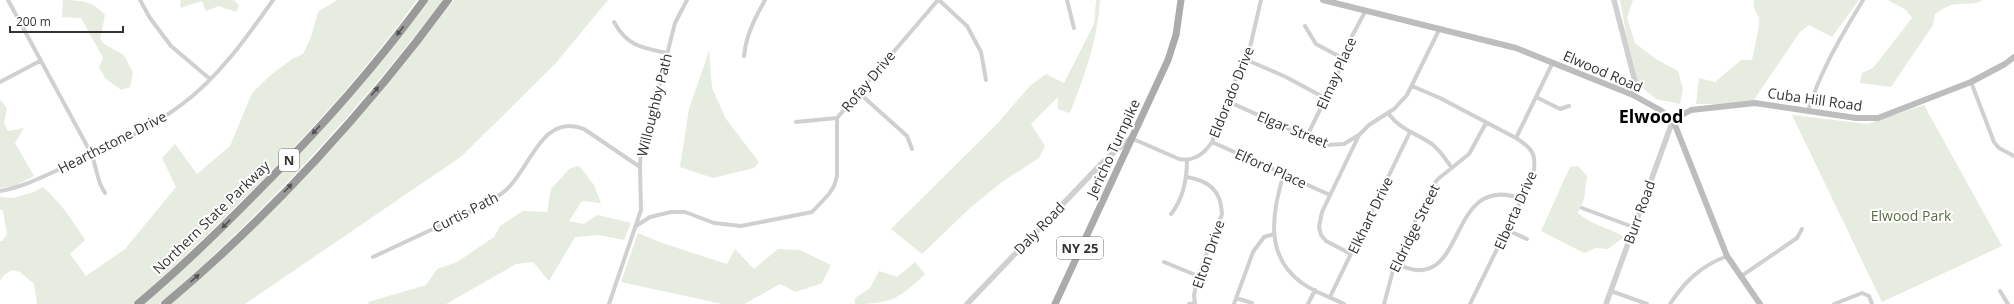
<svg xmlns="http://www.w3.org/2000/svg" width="2014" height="304" font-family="'Open Sans',sans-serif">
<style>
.green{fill:#e6ecdf}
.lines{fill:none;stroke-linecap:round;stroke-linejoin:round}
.minor{stroke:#d0d0d0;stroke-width:4}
.tertiary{stroke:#d0d0d0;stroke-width:5.5}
.secondary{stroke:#bdbdbd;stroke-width:6}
.primary{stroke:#ababab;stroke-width:7}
.motorway{stroke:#9a9a9a;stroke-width:8}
.oneway{fill:#525252}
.labels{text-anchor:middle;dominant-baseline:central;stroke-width:4;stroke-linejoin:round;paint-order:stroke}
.shield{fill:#fff;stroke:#707070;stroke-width:1}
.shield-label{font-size:13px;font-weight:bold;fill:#333}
.street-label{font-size:14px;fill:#333;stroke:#fff}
.park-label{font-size:14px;fill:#56703f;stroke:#fff}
.district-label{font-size:18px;font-weight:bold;fill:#000;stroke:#fff}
</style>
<rect width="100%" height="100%" fill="#fff"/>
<!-- green -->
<path class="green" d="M63,0C80,0 93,1 105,15L100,39L104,44L124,55L133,73L130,87L121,90L105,78L99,67L103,58L81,18L62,17Z
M181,0H234L239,6L236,12L219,6L206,11L202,1L180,8Z
M337,0H417C339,109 242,202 145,294L132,304H37L34,284L20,272L12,270L4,275L0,281V241H2L7,234L3,211L0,209V197L14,198L36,191L43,187C60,202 73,221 85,240L70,254L86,276L125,249L176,187L162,158L175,144L197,174L230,146L252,93L272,74L292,59L303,54L311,37L318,12Z
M426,0H443C359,110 265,213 159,304H140L253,199Z
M454,0H608L555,64L462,156L245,304H171L289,194L434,25Z
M1096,0H1100C1097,44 1085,73 1070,113L1058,109V97L1031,124L1045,146L1039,158L1002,182L970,208L922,254L891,229L997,124L1030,86L1046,74L1064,83L1094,24Z
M1620,0H1633L1627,18L1635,43L1656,59L1678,71L1683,89L1680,104L1656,99L1639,85L1626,34Z
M1754,0H1859L1832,37L1809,25L1800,32L1751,104H1696L1699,78L1715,82L1741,60H1752C1754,52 1760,25 1759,18C1756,10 1753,10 1754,0Z
M1888,0H1983C1973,6 1963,2 1952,5C1946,6 1940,11 1935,14L1933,25L1891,87L1860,83L1862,73L1873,68L1912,18L1906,10Z
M709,51L712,88L726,119L759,162L754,168L713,178L680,167L689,109Z
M0,99L7,109L4,123L8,131L24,128L15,143L34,176L15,186L0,188Z
M1924,105L2002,246L1882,302L1792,115L1867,124Z
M577,166L580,167L594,185L601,203L582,201L569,221L583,224L598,215L631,223L624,240L599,235L575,237L549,281L533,262L516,264L446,304H369L368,302L426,285L437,269L457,262L494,237L500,226L523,211L547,212L551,189L569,169Z
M1578,166L1587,176L1584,199L1578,213C1591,225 1608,227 1624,237L1608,249L1596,248L1584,253L1541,231L1570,167Z
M638,233L662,243L727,264L735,249L754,269L778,249L800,250L831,265L822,283L796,292L780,284L744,304H722L621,282Z
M915,262L925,274C899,299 891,304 855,304V298L870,288L879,271L897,277Z"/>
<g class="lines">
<!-- minor -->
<path class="minor" d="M8,0L92,155L100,184L105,193
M140,0L150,18L171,46L210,79
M939,0L967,26L981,52L986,80
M1067,0L1074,28
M614,22C627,46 642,48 667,53
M1305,26L1316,44L1344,59
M744,56C746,35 755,18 765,0
M1247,60L1286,77L1325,98
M0,82L40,61
M1971,82L1994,142L1999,148L2014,156
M1412,86L1440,98L1516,138C1534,149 1537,156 1533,176L1470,304
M858,92L907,136L912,149
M1536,97L1560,109L1569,106
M1227,101L1325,145L1344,144L1357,136
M1808,111C1821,69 1841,37 1863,0
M1388,113C1400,130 1416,133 1432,144C1440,150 1446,160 1452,168
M796,122L837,118
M1307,136L1341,67L1351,38L1366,10
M1131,138L1179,159C1194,162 1204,154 1212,142L1235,81L1247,60L1261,0
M1516,138L1553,62
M1212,142L1330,195
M1284,173C1272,212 1264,256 1302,283C1314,292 1330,297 1344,304
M1187,177C1209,181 1221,190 1222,214L1198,276L1194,295L1195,304
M0,191C25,187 48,174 71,164C109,147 148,130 181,105C218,78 247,37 273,0
M1582,208L1633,227
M1171,214C1183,199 1187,179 1187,160
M636,226L650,217L671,212H685L714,223L741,226L812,212L829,194L834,186L837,176V118L938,0
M1507,230L1527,239
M1351,254L1326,241L1321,235L1319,227L1322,212L1359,135L1369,125L1394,109L1407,95L1440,28
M373,257C399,245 424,233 450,221C469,212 490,204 506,190C530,169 542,112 584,129L640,167
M1164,262L1198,276
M1395,263C1470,302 1443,169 1522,199
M1740,277L1797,238L1802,229
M1611,291L1647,304
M2000,291L2008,304
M1330,297L1410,132
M1236,298L1252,303
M609,304L641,210L640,167L641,147L649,126L675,23L687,0
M1189,304L1195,303
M1234,304L1253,252L1264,237L1274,234
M1308,304L1315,290
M1384,304L1395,263L1433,185L1438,179L1469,154L1486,123
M1670,304C1685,281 1701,266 1727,256
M1834,304L1862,293L1869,296L1872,304"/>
<!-- tertiary -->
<path class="tertiary" d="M1614,0L1635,81L1633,95
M967,304L1104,161L1131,138
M1606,304L1673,120"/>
<!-- secondary -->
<path class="secondary" d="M1323,0L1516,48L1633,95L1660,110L1673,120L1727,256L1760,304
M1673,120L1691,110L1755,103L1856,118H1878L1971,82L2005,64L2014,57"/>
<!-- primary -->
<path class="primary" d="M1055,304L1168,60L1176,35L1181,0"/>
<!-- motorway -->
<path class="motorway" d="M138,304C181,268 222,228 261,188C320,129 375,67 424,0
M165,304C269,217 368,109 448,0"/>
</g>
<!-- one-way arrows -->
<defs><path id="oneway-solid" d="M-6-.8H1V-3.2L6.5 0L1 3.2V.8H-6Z"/></defs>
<g class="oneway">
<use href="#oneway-solid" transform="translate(400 31) rotate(128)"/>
<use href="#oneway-solid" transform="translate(375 91) rotate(-50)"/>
<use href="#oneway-solid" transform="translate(316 130) rotate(133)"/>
<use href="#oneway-solid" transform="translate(288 188) rotate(-46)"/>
<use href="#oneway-solid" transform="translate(226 224) rotate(135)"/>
<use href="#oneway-solid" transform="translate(195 278) rotate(-42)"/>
</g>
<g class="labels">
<!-- shield labels -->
<g class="shield">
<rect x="279" y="149" width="20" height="22" rx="3"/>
<rect x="1057" y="237" width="46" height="22" rx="3"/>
</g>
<g class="shield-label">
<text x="289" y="160">N</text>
<text x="1080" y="248">NY 25</text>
</g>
<!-- street labels -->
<g class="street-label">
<text transform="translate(1603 71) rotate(23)">Elwood Road</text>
<text transform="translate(1336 73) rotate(-66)">Elmay Place</text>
<text transform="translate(868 81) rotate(-50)">Rofay Drive</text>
<text transform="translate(1231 92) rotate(-68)">Eldorado Drive</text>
<text transform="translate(1815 99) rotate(8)">Cuba Hill Road</text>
<text transform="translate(654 105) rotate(-76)">Willoughby Path</text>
<text transform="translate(1293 129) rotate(22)">Elgar Street</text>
<text transform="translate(112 142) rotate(-27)">Hearthstone Drive</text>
<text transform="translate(1113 148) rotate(-65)">Jericho Turnpike</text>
<text transform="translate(1271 168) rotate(24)">Elford Place</text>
<text transform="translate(1515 210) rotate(-66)">Elberta Drive</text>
<text transform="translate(465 212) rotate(-27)">Curtis Path</text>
<text transform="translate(1639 212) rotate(-70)">Burr Road</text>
<text transform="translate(1370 215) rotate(-64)">Elkhart Drive</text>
<text transform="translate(211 217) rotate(-44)">Northern State Parkway</text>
<text transform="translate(1039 228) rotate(-46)">Daly Road</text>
<text transform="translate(1414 228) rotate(-64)">Eldridge Street</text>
<text transform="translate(1208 254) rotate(-71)">Elton Drive</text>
</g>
<!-- park labels -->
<g class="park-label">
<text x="1911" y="215">Elwood Park</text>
</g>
<!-- district labels -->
<g class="district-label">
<text x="1651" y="116">Elwood</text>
</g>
</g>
<!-- scale -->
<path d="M10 26v6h113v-6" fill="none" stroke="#333333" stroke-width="2"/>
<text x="16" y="26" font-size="12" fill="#333333" stroke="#ffffff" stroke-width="3" paint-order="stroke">200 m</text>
</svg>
